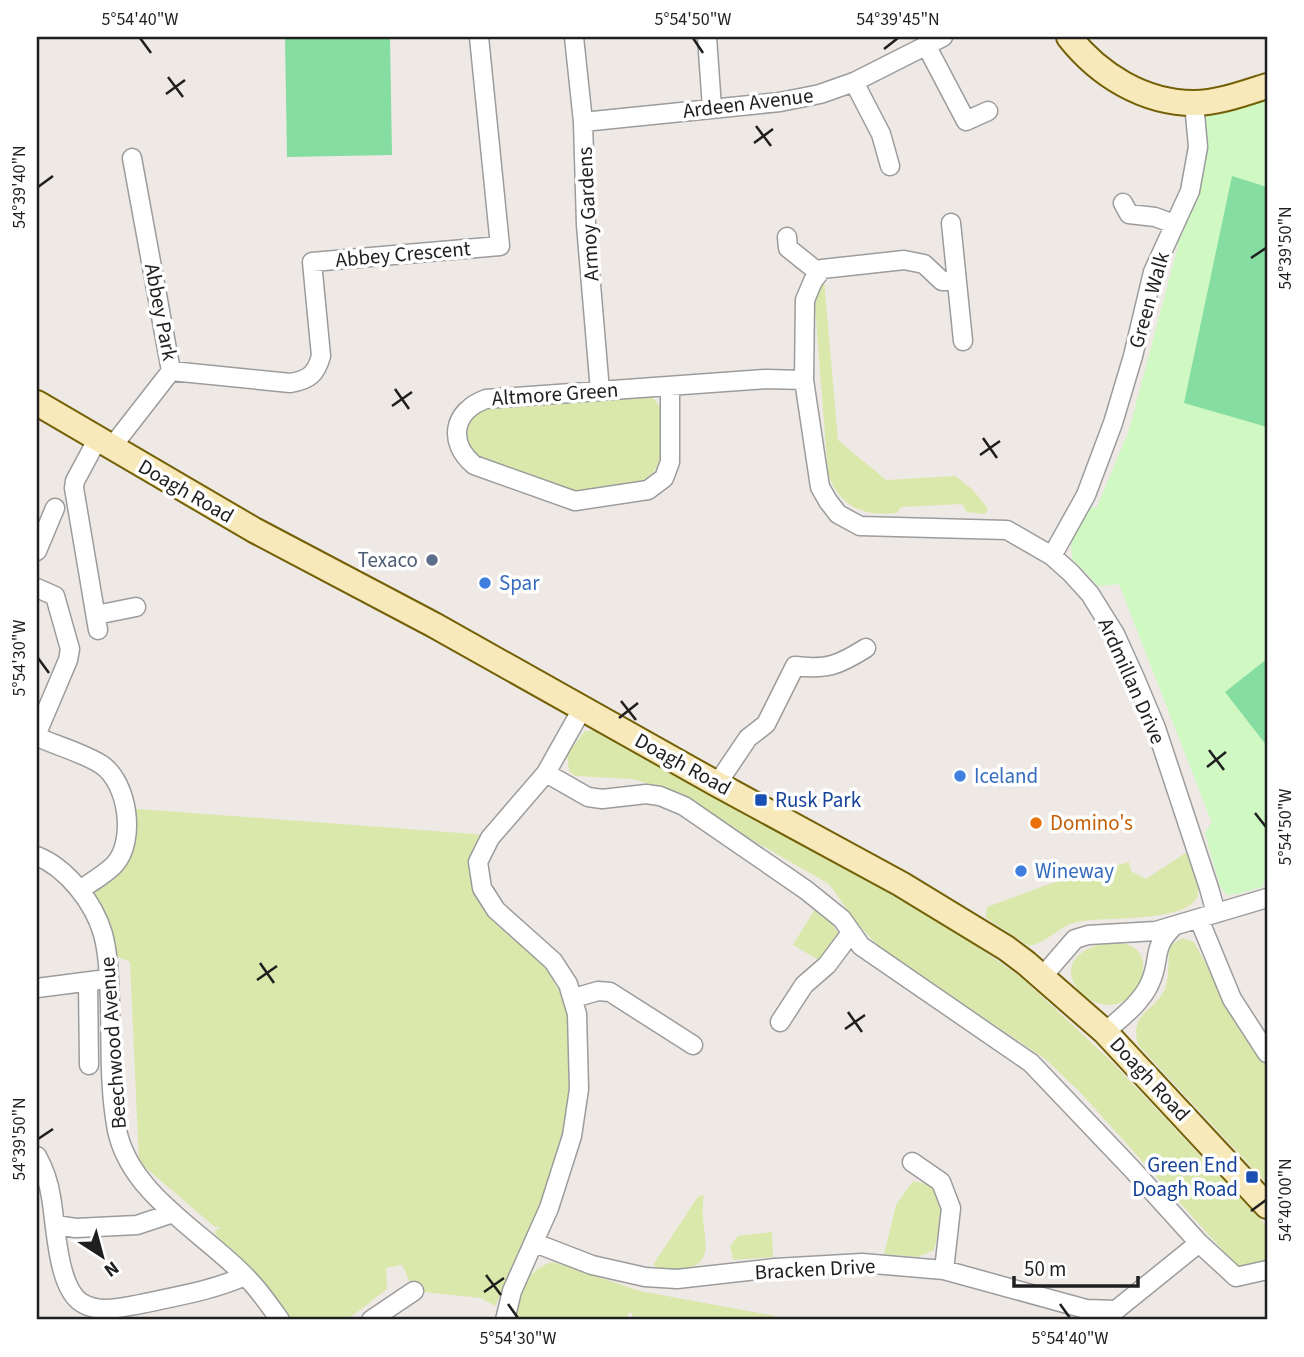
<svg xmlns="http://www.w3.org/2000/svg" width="1304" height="1357" font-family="'Source Sans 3',sans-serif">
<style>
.grass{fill:#dbe8ac}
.park{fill:#cff8c3}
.pitch{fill:#85dda1}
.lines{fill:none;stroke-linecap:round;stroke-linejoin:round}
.street-casing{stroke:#9c9c9c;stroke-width:21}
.secondary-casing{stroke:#746007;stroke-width:28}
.street{stroke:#fff;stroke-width:18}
.secondary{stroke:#f8e9ba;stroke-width:24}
.ticks{fill:none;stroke:#1f1f1f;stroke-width:2.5}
.service-dot{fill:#5c6f8a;stroke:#fff;stroke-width:2.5}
.shop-dot{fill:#3f7fe0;stroke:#fff;stroke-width:2.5}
.transit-dot{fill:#1a4fb4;stroke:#fff;stroke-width:2.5}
.food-dot{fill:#e8710a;stroke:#fff;stroke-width:2.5}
.labels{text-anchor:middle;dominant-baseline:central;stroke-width:7;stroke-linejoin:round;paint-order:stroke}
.street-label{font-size:21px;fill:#1f1f1f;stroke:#fff}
.service-label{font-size:21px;fill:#4e5e75;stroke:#fff;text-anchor:end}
.shop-label{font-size:21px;fill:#366cbe;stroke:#fff;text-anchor:start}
.transit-label{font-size:21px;fill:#164399;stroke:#fff;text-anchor:start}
.food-label{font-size:21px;fill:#c56008;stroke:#fff;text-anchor:start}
.neatline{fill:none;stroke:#1f1f1f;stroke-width:2.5}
.ticks-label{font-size:18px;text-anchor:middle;fill:#1f1f1f}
</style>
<rect width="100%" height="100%" fill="#efe9e5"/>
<!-- grass -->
<path class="grass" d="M824,280L838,440L886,480L955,476L972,489L986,506L988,510L985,514L967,512L962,504L901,507L897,513C864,517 840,507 828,474L814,294Z
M638,394L652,397L661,408L662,458L653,473L636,485L578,494L488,462L479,457L465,439L471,416L488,406Z
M594,730L947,925L1022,978L1110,1060L1267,1226V1257L1261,1263L1246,1268L1234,1263L1079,1091L1044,1058L880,948L855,921L829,884L658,786L632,779L575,776L569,771L567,754L585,731Z
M125,808L488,835L483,905L546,966L566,1005L575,1082L552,1187L495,1306L481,1298L414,1291L402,1265L386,1268L387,1289L347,1320H289L214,1232L221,1227H215L139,1162L130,962L106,952L80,890L126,846Z
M1187,852C1191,864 1200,880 1198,894C1192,924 1101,916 1077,922C1059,926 1047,943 1029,946L986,918L987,907L1052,883L1129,862L1131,871L1146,879Z
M816,907L831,918L835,930L839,932L826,954L817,959L793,945Z
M1183,938L1194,942L1227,1003L1267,1061V1184L1138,1045C1129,1012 1154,1013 1165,989C1170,976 1167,959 1170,945Z
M1111,942C1128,942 1145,949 1143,969C1143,978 1138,987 1132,994C1098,1033 1026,956 1111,942Z
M913,1181L933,1185C947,1204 940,1228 934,1250L918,1257L884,1254L896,1205Z
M702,1195L704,1196C703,1203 702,1211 703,1218C705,1242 714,1267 680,1269C670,1270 662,1270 653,1265L697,1198Z
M772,1232L773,1257L733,1260L730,1246L738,1236Z
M553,1262L640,1291L797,1320H635L630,1311L625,1320H510C519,1295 525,1269 553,1262Z"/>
<!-- park -->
<path class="park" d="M1267,94V877L1264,878L1263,887L1237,894L1227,895L1220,887L1205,833L1212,823L1119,584L1098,586L1072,558L1070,534L1087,508L1097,507L1129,430L1178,246L1175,233L1205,118L1209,112Z"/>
<!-- pitch -->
<path class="pitch" d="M285,37H390L392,155L287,157Z
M1232,176L1267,187V427L1184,403Z
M1267,659V746L1225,692Z"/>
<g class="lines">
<!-- street casing -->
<g class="street-casing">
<path id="street" d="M574,37L583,122L586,225L600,391
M707,37L712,108
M926,45L966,121L988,111
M854,82L881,134L890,166
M583,122L780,102L820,94L854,82L943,37
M1123,203L1129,214L1155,217L1174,224
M951,223L963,341
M787,237L788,248L818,272
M956,281H942L924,264L904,260L822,269L813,281L805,300L804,380L820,487L828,501L838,514L860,526L1007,530L1052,556L1071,573L1090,594L1115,634L1135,678L1156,728L1209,888L1216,913
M171,371L290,383C309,380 316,374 321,356L312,262L500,246L479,37
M670,386V462L664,478L648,490L575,501L474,465C447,442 453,411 486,399L766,379L804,380
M97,440L75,481L74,488L98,630
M111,448L171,371L132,158
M37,551L55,508
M1052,556L1086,495L1113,423L1133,356L1153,272L1190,191L1198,147L1194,103
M37,588L55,596L70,649L68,660L37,733
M96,615L136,607
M37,737C55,745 86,754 102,765C128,783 136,840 115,864C106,874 91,882 80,890
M546,773L588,797L602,799L646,794L660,796L684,806L806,890L842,919L861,946L1031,1063L1132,1169L1199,1243L1236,1277L1267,1270
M717,784L748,738L766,724L795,666C827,670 839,665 866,648
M37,856C67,868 94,903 103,934C109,957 109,980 110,1003C111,1045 109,1088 117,1130C130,1195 205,1233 248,1279C260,1291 270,1306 280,1320
M1199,919L1232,999L1267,1053
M1042,977L1075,939L1088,935L1156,931L1267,898
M88,982L89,1065
M37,988L99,980
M574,998L598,991L610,992L693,1045
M780,1022L804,985L827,965L851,933
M1105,1032C1121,1018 1142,1002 1150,983C1161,959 1151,949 1173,927
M37,1156C44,1169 49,1183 51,1197C56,1224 57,1288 82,1303C100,1314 122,1307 141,1304C177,1296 211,1291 245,1276
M912,1162L941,1182L951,1208L944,1270
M55,1225L76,1228L137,1225L173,1213
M535,1243L592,1265L645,1277L677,1279L775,1268L862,1263L944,1270L1086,1309L1116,1310L1199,1243
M371,1320L414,1291
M505,1320L512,1291L549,1208L572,1136L579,1089L577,1014L568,984L553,961L496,910L482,888L478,862L490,838L546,773L582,709"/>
</g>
<!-- secondary casing -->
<g class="secondary-casing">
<path id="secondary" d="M1069,37C1099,75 1144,103 1194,103C1218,103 1245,93 1267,86
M37,403L254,530L434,625L717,784L901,884L1006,948L1026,963L1105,1032L1267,1206"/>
</g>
<!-- street -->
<use href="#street" class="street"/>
<!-- secondary -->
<use href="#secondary" class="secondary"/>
</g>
<!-- ticks -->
<path class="ticks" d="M140,38L151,53M693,38L703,53M884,49L898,38M168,77L183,97M166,94L185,80M756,126L771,146M754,143L773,129M38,187L53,176M1251,258L1266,248M395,389L409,409M392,406L412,392M983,438L997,458M980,455L1000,441M38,658L49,673M621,701L636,720M619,718L638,703M1209,750L1224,770M1207,767L1226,752M1255,813L1266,827M260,963L274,983M257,980L277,966M848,1012L862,1032M845,1029L865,1015M38,1139L53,1129M1251,1211L1266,1200M486,1275L501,1295M484,1292L504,1278M508,1304L518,1318M1060,1304L1070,1318"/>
<!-- markers -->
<circle class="service-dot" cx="432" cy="560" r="7"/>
<g class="shop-dot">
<circle cx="485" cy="583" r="7"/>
<circle cx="960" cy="776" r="7"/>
<circle cx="1021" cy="871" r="7"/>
</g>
<g class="transit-dot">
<rect x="754" y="793" width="14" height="14" rx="3.5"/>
<rect x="1245" y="1170" width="14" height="14" rx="3.5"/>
</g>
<circle class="food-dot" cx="1036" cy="823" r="7"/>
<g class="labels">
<!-- street labels -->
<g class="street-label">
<text transform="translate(748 103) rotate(-7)">Ardeen Avenue</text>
<text transform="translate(588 214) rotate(-93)">Armoy Gardens</text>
<text transform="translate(403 254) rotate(-5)">Abbey Crescent</text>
<text transform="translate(1149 300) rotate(-74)">Green Walk</text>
<text transform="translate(161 312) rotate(79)">Abbey Park</text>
<text transform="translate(555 394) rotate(-4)">Altmore Green</text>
<text transform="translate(186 491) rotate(30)">Doagh Road</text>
<text transform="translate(1132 681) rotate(66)">Ardmillan Drive</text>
<text transform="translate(683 764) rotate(29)">Doagh Road</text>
<text transform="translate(113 1043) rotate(-94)">Beechwood Avenue</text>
<text transform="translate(1150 1079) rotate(47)">Doagh Road</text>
<text transform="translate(815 1269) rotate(-3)">Bracken Drive</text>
</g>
<!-- service labels -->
<g class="service-label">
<text x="418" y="560">Texaco</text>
</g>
<!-- shop labels -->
<g class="shop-label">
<text x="499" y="583">Spar</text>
<text x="974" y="776">Iceland</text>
<text x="1035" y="871">Wineway</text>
</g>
<!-- transit labels -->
<g class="transit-label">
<text x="775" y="800">Rusk Park</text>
<text x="1238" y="1165" text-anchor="end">Green End<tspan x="1238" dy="24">Doagh Road</tspan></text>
</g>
<!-- food labels -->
<g class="food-label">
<text x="1050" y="823">Domino's</text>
</g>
</g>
<!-- border -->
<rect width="1304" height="1357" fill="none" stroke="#ffffff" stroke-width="77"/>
<!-- north arrow -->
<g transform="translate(102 1256) rotate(144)" stroke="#ffffff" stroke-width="5" paint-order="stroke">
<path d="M0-5L12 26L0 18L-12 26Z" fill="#1f1f1f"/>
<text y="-10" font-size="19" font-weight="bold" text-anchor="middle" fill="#1f1f1f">N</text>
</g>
<!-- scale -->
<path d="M1014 1276v10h124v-10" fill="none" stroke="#1f1f1f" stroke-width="3.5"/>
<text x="1024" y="1276" font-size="21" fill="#1f1f1f" stroke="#ffffff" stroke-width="5" paint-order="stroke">50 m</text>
<rect x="38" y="38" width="1228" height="1280" class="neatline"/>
<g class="ticks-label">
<text x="140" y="25">5°54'40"W</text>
<text x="693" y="25">5°54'50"W</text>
<text x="898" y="25">54°39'45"N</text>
<text transform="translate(19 187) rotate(-90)" y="6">54°39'40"N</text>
<text transform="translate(1285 248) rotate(-90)" y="6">54°39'50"N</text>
<text transform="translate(19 658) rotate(-90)" y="6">5°54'30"W</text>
<text transform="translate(1285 827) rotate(-90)" y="6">5°54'50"W</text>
<text transform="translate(19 1139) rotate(-90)" y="6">54°39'50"N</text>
<text transform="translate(1285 1200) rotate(-90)" y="6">54°40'00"N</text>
<text x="518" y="1344">5°54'30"W</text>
<text x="1070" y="1344">5°54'40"W</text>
</g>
</svg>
